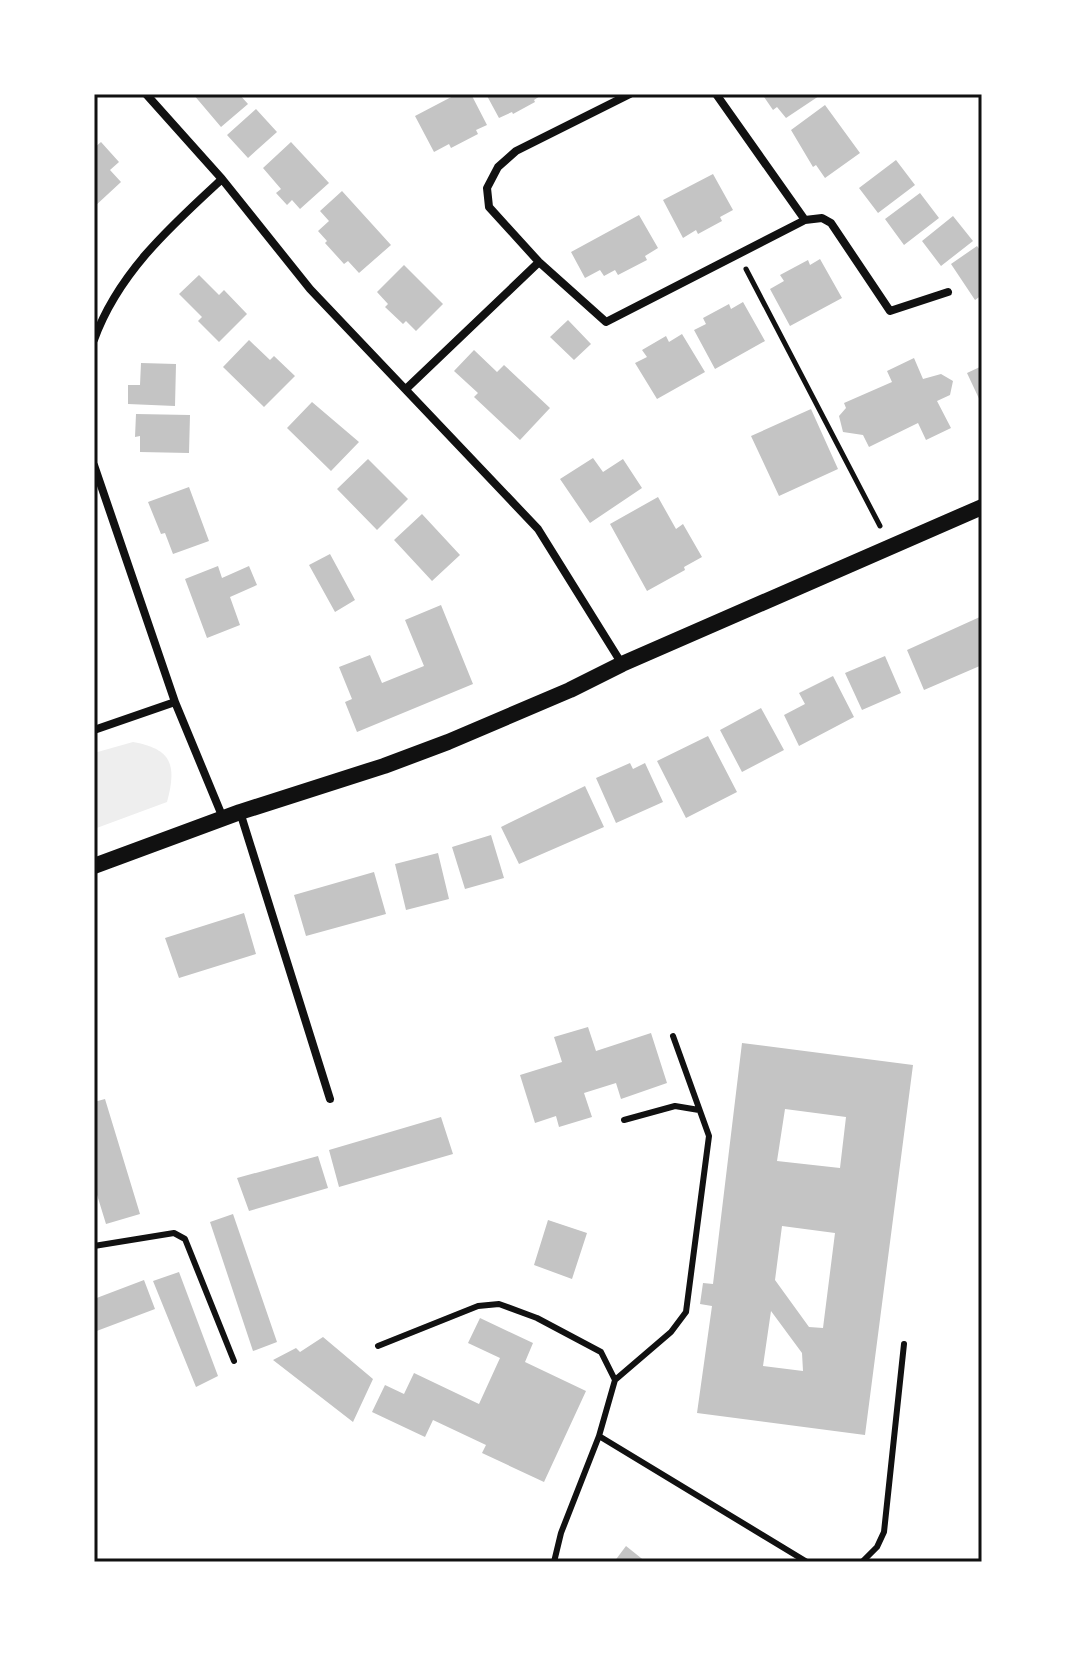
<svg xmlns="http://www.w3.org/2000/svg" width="1076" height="1656" font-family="'IBM Plex Sans',sans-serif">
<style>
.green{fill:#eee}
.building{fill:#c4c4c4;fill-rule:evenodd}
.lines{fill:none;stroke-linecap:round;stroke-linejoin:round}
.path{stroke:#111;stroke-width:5}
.service{stroke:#111;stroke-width:6}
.minor{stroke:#111;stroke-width:8}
.secondary{stroke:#111;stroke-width:16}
.neatline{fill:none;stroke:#111;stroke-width:3}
</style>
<rect width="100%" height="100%" fill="#fff"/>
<!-- green -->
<path class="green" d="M133,742C172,749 177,765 167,802L94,829V753Z"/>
<!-- building -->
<path class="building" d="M193,94H239L248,104L221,127Z
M457,94H471L487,125L476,130L478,134L451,148L449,144L434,152L415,116Z
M486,94H543L534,100L535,102L513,114L512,112L499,118Z
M762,94H817L819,96L786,118L777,107L773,110Z
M825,105L860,153L825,178L816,165L813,167L791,130Z
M256,109L277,132L248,158L227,135Z
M101,142L119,162L110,170L121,182L94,207V148Z
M291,142L329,183L300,209L292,200L287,205L276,193L281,189L263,168Z
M896,160L915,185L878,213L859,188Z
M713,174L733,210L720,217L722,221L698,234L696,230L683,238L663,200Z
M342,191L391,245L359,273L348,261L344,264L325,243L327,241L318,231L329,221L320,211Z
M920,193L939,218L904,245L885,219Z
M639,215L658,248L645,256L647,260L618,275L615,270L604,276L600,270L585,278L571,252Z
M953,216L973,241L941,266L922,241Z
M977,246L982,253V295L975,300L951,264Z
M820,259L842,298L790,326L770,289L784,281L780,275L808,260L810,265Z
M404,265L443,304L416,331L406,321L403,324L385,307L388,304L377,292Z
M199,275L219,295L224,290L247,314L219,342L198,321L202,317L179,294Z
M743,302L765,341L715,369L694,330L706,324L703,318L729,304L731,309Z
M568,320L591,344L574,360L550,337Z
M682,334L705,372L657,399L635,363L647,357L642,350L666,336L669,342Z
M249,340L270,360L274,356L295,376L264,407L223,367Z
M474,350L497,372L504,365L550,408L520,440L474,397L478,393L454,371Z
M914,358L923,379L941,374L953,381L950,395L937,401L951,428L926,440L918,423L869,447L863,435L843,432L839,416L846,408L844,403L892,382L887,371Z
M141,363L176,364L175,406L128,404V385H140Z
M982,366V405L967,373Z
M312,402L359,442L331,471L287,428Z
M811,409L838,469L779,496L751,436Z
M136,414L190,415L189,453L140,452V436L135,437Z
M593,458L603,472L623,459L642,488L590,523L560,479Z
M368,459L408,499L377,530L337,489Z
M189,487L209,541L173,554L165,533L161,534L148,502Z
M658,497L676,529L683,524L702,557L684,567L685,570L647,591L610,524Z
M422,514L460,555L432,581L394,540Z
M330,554L355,600L335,612L309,565Z
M218,566L222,578L249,566L257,585L230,597L240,625L207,638L185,579Z
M441,605L473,684L357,732L345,702L352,699L339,667L370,655L382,683L424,666L405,620Z
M982,616V665L924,690L907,650Z
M885,656L901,693L862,710L845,673Z
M833,676L854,717L799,746L784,715L805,704L799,693Z
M761,708L784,750L742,772L720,730Z
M708,736L737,792L686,818L657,761Z
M630,763L633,769L645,763L663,802L616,823L596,778Z
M585,786L604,827L519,864L501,827Z
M491,835L504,878L465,889L452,847Z
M438,853L449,899L406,910L395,864Z
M374,872L386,914L306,936L294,895Z
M244,913L256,954L179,978L165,938Z
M588,1027L596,1051L651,1033L667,1083L621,1099L616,1083L584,1093L592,1117L559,1127L556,1116L535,1123L520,1075L562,1062L554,1037Z
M742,1043L913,1065L865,1435L697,1413L712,1306L700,1304L703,1283L713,1284ZM785,1109L846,1117L840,1168L777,1161ZM782,1226L835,1233L823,1328L809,1327L775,1280ZM771,1311L802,1353L803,1371L763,1366Z
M105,1099L140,1214L106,1224L94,1185V1102Z
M441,1117L453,1154L339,1187L329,1150Z
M318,1156L328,1188L249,1211L237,1178Z
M233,1214L277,1342L253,1351L210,1222Z
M548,1220L587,1233L572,1279L534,1265Z
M179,1272L218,1376L196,1387L153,1281Z
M144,1280L155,1309L94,1332V1299Z
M480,1318L533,1343L525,1362L586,1391L544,1482L482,1453L486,1445L433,1420L425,1437L372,1412L385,1385L404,1394L414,1373L479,1404L500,1358L468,1343Z
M323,1337L373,1379L353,1422L273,1360L296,1348L300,1352Z
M626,1546L646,1562H614Z"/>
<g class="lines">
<!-- path -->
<path class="path" d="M746,269L880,526"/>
<!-- service -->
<path class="service" d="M624,1120L675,1106L699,1110
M94,1246L174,1233L185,1239L234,1361
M378,1346L478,1306L499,1304L537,1318L601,1352L615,1380
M599,1436L615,1380L671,1332L686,1312L709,1136L673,1036
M554,1562L561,1533L599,1436L807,1562
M862,1562L877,1547L884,1532L904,1344"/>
<!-- minor -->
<path class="minor" d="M146,94L222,179L310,289L538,529L622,664
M630,94L516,151L498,167L487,188L489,207L539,262L606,322L805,220L822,218L831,223L890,311L948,292
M716,94L805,220
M94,340C118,273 171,226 222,179
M406,389L539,262
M94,465L175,702
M94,730L175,702L223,818
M240,812L330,1099"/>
<!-- secondary -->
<path class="secondary" d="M94,866L240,812L384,766L448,742L570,690L622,664L982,507"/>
</g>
<!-- border -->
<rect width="1076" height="1656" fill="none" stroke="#ffffff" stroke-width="192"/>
<rect x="96" y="96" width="884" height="1464" class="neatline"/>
</svg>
